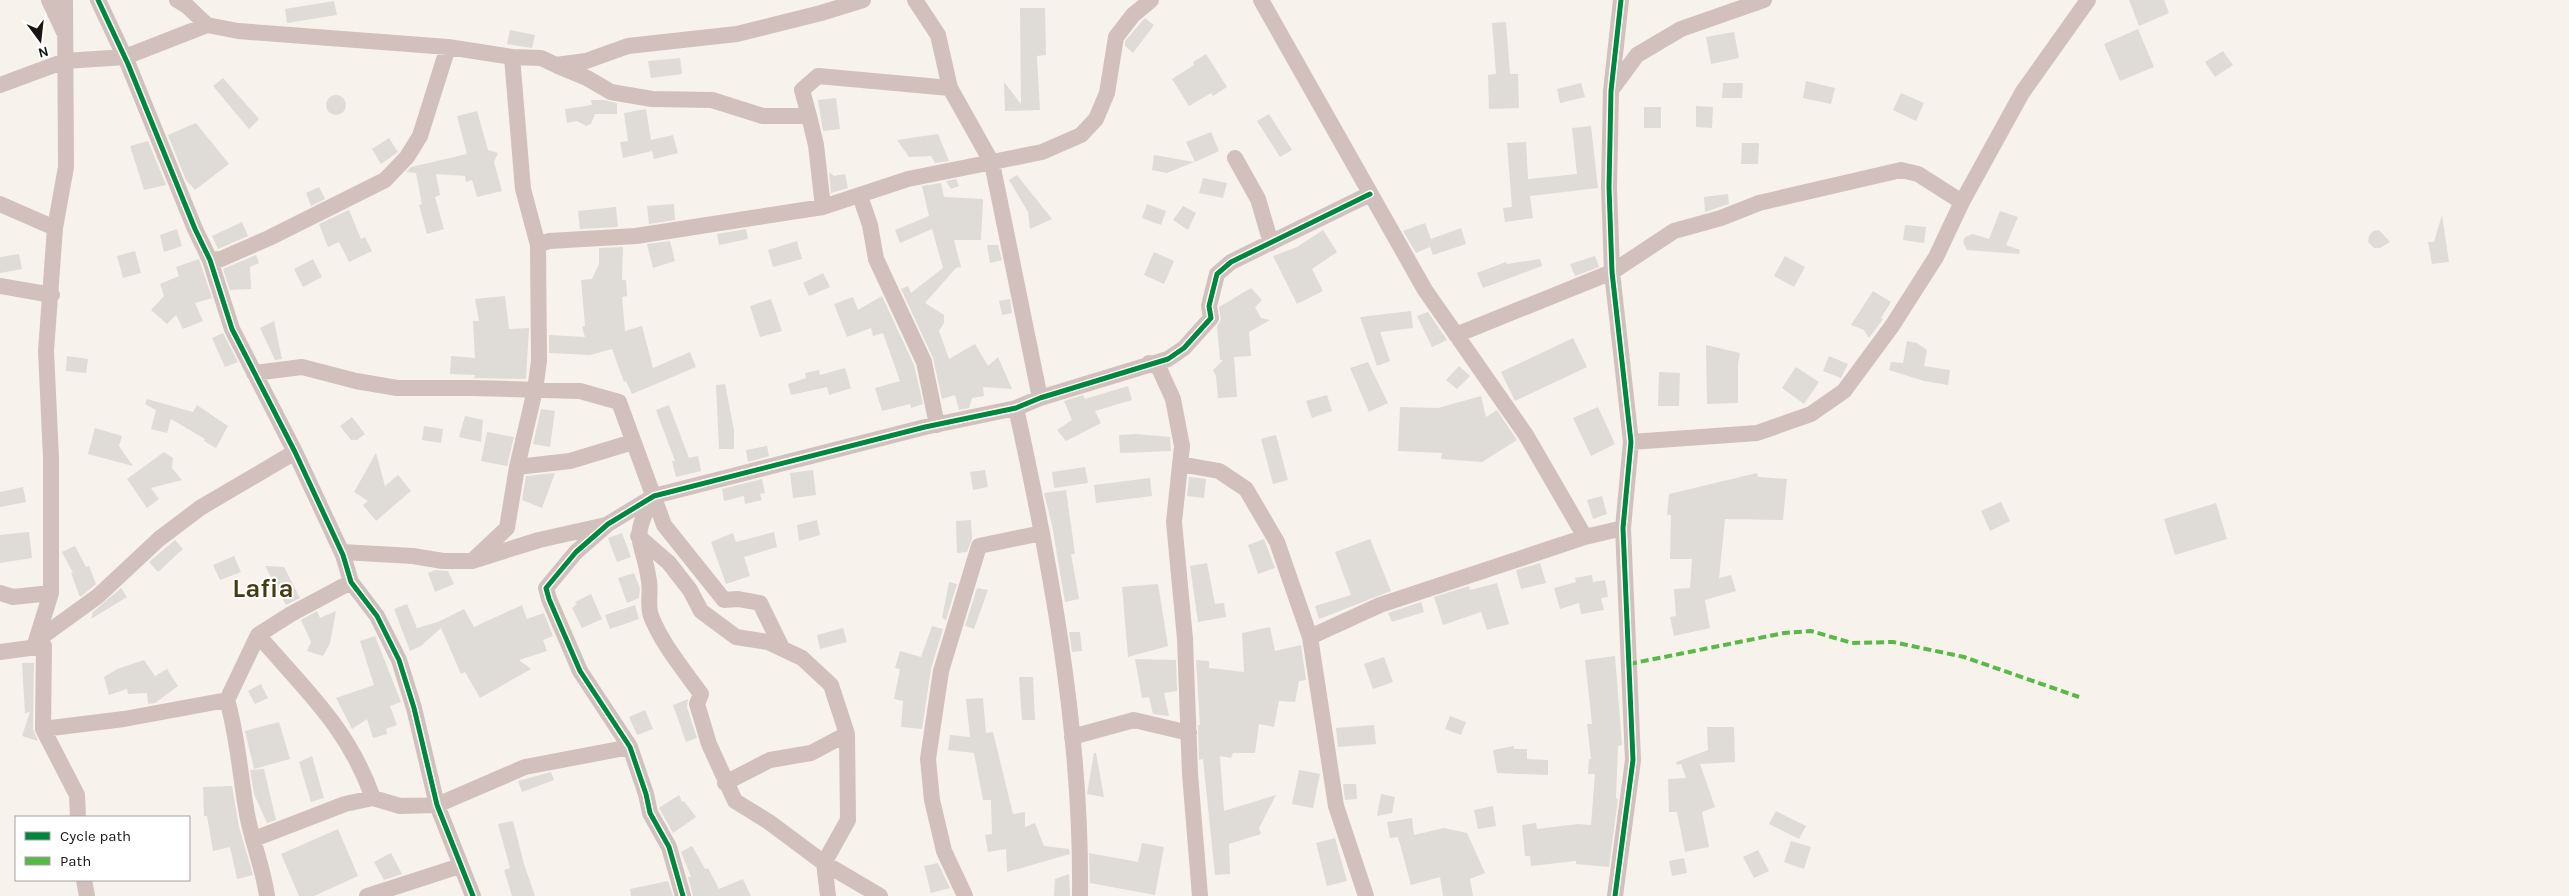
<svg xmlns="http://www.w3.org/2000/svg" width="2569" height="896" font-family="Karla,sans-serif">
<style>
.building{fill:#dfdbd6}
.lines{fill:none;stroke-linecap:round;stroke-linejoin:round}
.minor{stroke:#d2c0bd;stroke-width:16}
.quiet{stroke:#58b947;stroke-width:4;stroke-dasharray:8 4;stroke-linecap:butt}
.cycleway-casing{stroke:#fff;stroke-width:8}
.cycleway{stroke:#00873e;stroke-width:5}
.labels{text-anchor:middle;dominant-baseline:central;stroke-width:4;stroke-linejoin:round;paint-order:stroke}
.town-label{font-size:26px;font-weight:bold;fill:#453b11;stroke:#fff}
</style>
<rect width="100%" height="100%" fill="#f7f2ec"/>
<!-- building -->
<path class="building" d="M2129,0H2164L2169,13L2139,26Z
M334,1L337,15L287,23L285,9Z
M1020,8H1045L1046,55L1037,56L1040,110L1005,111L1004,82L1021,104Z
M1145,18L1154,25L1133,53L1125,46V41Z
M1506,22L1510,74H1518L1519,108L1489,109L1488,75L1496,74L1492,23Z
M2138,29L2154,67L2120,81L2104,44Z
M510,30L535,35L532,48L507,44Z
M1734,32L1739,58L1711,64L1706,37Z
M2223,51L2233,65L2215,77L2205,62Z
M1206,54L1227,87L1213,96L1211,93L1189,106L1172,79L1194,65L1193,62Z
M680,58L682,74L651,78L648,61Z
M223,78L259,119L249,129L213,86Z
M1806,81L1835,88L1831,104L1803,98Z
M1581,83L1585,97L1560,103L1557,89Z
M1723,83H1743L1742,98H1722Z
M1901,93L1924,103L1916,121L1893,110Z
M326 105a10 10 0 1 1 20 0a10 10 0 1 1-20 0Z
M836,98L840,129L823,131L818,100Z
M591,100H604L617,103V114H595L591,124L586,126L577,121L567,123L565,109L592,105Z
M1696,106L1713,107L1712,128L1696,127Z
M1644,107H1661V128H1644Z
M646,109L651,140L673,135L678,153L654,159L652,151L623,158L620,142L628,141L624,113Z
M477,111L488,150L498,153L494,162L502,191L477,197L472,180L466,182L465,176L436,174L440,195L435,197L444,229L427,234L419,205L422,204L416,173L406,172L411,167L467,154L457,116Z
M1269,114L1292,150L1280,157L1257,121Z
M196,123L229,164L195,190L186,180L168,135Z
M1591,126L1598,188L1530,196L1533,218L1505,222L1503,208L1512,207L1507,143L1526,142L1528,179L1577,174L1572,128Z
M1211,132L1219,151L1195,162L1186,142Z
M938,134L949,161L935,163L931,156L909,157L897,140Z
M389,138L398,152L381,164L372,149Z
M148,141L166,185L144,190L130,146Z
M1742,143H1759L1758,164H1741Z
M1154,155L1194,162L1167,173L1152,170Z
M829,172L834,176L845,174L848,188L831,193Z
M1017,175L1052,219L1030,229L1028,212L1009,180Z
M1203,178L1227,183L1223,198L1199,193Z
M956,179L959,186L951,189L946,181Z
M941,183L944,197L983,199L981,240H954L961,267L956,268L925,303L944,315V323L939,331L949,359L975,344L988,366L998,357L1012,389L983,387L984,396L972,398L969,408L959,410L955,395L942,399L933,358L901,289L908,286L911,293L943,268L932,229L900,243L895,230L929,216L922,186Z
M319,187L325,199L311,206L306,193Z
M1728,194L1729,204L1705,212L1704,197Z
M674,204L675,220L649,224L647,206Z
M1147,204L1166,211L1161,225L1142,218Z
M1183,206L1196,213L1188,230L1173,220Z
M616,207L618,227L580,229L578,211Z
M349,210L361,239L365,237L372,251L349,262L339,242L328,247L319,224Z
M2000,211L2018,217L2006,245L2020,250L2019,254L1967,250L1963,242L1965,237L1973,234L1989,239Z
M2442,215L2449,262L2432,264L2428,242H2434Z
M242,222L248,236L218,249L212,236Z
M1425,223L1431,239L1461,228L1466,244L1433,255L1430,247L1416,253L1403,231Z
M1905,225L1926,227L1924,243L1903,240Z
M177,229L182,246L164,252L160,235Z
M746,229L748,239L719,245L717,234Z
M1323,230L1337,252L1312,269L1323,291L1297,304L1273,256L1297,247Z
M2379,230L2390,242L2380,248H2374L2368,242L2369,236L2373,231Z
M670,241L675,261L653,268L647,244Z
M797,241L802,259L773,267L768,250Z
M987,245H998L1002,260L990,263Z
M623,247L622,280H626L627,296L622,297L625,331L642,326L653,368L690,352L696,367L632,394L626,381L624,382L612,349L590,355L549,353V335L585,337L582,327L585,326L581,280L592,279L599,264V248Z
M135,251L141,273L123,278L117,256Z
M1154,252L1174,261L1164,284L1144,275Z
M19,254L22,269L0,273V257Z
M256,255L259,263L250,267L251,289L230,290L223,269Z
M1595,256L1599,267L1575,276L1570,264Z
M1785,256L1805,267L1794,287L1774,276Z
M199,259L212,298L195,303L203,321L183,329L176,315L167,324L151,310L164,296L160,284L179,276L176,267Z
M313,259L322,277L303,287L294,269Z
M1540,259L1542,266L1483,288L1477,273L1506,262L1507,264Z
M823,273L830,287L809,296L803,283Z
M1251,288L1262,300L1255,307L1261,318L1270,320L1249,332L1251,356L1234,357L1237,397L1218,398L1216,376L1213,370L1223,360H1220L1217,326L1221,320L1219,307Z
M1873,291L1891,302L1881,318L1883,319L1869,338L1864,330L1851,325Z
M505,296L509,329L529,328L526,379L474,378L475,375L450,374L451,356L475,358L473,321H479L475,299Z
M882,296L914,365L923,404L911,408L910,404L882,411L875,388L900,381L883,333L873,336L871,328L847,337L834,304L853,297L858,310Z
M771,299L782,331L760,337L750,306Z
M1010,299L1012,313L1002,315L999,301Z
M1411,311L1413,328L1380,332L1390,361L1377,366L1360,317Z
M1428,312L1447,340L1432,347L1417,316Z
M274,321L282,359L275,360L260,328Z
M223,333L238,362L225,367L212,338Z
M1573,338L1587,367L1515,401L1501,372Z
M1907,341L1917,343L1927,350L1924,366L1950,370L1948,385L1924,381L1889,370L1891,362L1903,363Z
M1706,345L1740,353L1738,364V403L1707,404Z
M67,356L88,359L86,373L66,371Z
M1829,356L1848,364L1841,378L1823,371Z
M1368,362L1388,403L1369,412L1350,368Z
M1459,366L1470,376L1457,389L1446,380Z
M1796,367L1819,382L1804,404L1782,388Z
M845,368L851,388L829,395L827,387L791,395L788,384L806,378L805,373L819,370L820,375Z
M1659,372L1680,373L1679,406H1658Z
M725,384L734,430V449H719L716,385Z
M1128,386L1132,400L1095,411L1101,423L1066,441L1057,430L1072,420L1064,401L1083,395L1085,399Z
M1327,395L1332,411L1312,418L1306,401Z
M1481,396L1486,417L1497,410L1517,440L1482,462L1441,459L1442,453L1398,451L1400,407L1438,408Z
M147,399L193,412L197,405L228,426L216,448L204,441L205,439L171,419L167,433L151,429L156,410L145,404Z
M669,405L689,458L698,456L701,471L676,477L672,461H675L656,410Z
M1598,407L1615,444L1591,456L1573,418Z
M541,409L555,411L550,447L533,444Z
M465,416L483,420L481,442L459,437Z
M352,417L365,434L357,440H351L340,426Z
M424,426L443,429L441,443L422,440Z
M95,428L122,436L119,446L133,466L88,454Z
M487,432L514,437L507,466L481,461Z
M1136,434L1170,437L1171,451L1120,453L1119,435Z
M1276,435L1288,480L1273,484L1261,439Z
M767,446L769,456L748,462L746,450Z
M164,452L173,458L172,468L182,480L151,488L159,499L147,508L127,479Z
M376,453L385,486L398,475L411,491L376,521L363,505L368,501L354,492Z
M1085,467L1088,483L1054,488L1052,472Z
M813,470L816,495L793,498L790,473Z
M985,470L988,487L973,490L970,472Z
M555,473L542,508L522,500L526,476Z
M1757,473L1758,477L1787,479L1783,520L1725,519L1719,578L1731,575L1736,591L1705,600L1710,628L1674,636L1670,617L1676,616L1674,589L1690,588L1692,559H1670L1671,515H1667L1669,494Z
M1189,477L1206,479L1204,498L1187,496Z
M1150,478L1152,496L1096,503L1094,485Z
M762,479L765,493L760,494L762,500L745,504L744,496L724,501L722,489Z
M23,487L26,502L0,507V492Z
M1066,490L1075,554H1071L1079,599L1065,602L1052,525L1044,493Z
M1602,496L1607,514L1593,519L1587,500Z
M2001,502L2010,521L1990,531L1981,511Z
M2216,503L2227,539L2175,555L2164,519Z
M817,520L820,535L799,541L797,525Z
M971,520L972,539L967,552L957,553L956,521Z
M29,532L32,558L0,563V535Z
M774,532L777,547L744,557L750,576L726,584L711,542L733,533L736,542Z
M622,533L631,557L617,562L608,538Z
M1264,539L1275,568L1258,574L1248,545Z
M1370,539L1391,591L1319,619L1315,606L1351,595L1335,552Z
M175,540L183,549L158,572L149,562Z
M75,546L86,567L89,566L96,584L80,597L71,573H73L62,552Z
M234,556L241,572L220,580L213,565Z
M1207,563L1215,604L1224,603L1226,617L1198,622L1190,566Z
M1540,563L1546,583L1521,589L1516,570Z
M265,566L284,567L300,598L286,605Z
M435,570L448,571L454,584L435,592L428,573Z
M634,573L640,588L639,598L627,603L618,578Z
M1592,575L1593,582L1605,580L1608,597L1601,598L1604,610L1581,614L1579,603L1560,609L1554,588L1576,582L1575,578Z
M949,582L957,584L946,620L942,618Z
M1497,583L1509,624L1487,630L1481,612L1443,625L1434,597L1469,586L1470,590Z
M1158,584L1168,646L1128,657L1122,587Z
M121,588L127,597L91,619L93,612Z
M977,588L988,590L974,629L965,626Z
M591,594L602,619L582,628L572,608L577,604L575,602Z
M1421,602L1424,612L1392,622L1388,613Z
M407,604L417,628L438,622L464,609L474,627L522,605L527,619L544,613L553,636L543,640L547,651L519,660L531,669L480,698L465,672L461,674L441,628L421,646L410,651L394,609Z
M635,605L639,619L610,629L605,615Z
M317,611L320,618L336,611L330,643L323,656L307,651L311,642L301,620Z
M932,626L943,629L931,669L922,729L901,727L903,701L894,699L900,669L895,668L900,651L921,657Z
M1270,627L1275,651L1301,645L1306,680L1299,681L1295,702L1279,701L1274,727L1259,724L1255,753H1233L1231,758L1220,756L1224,811L1276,795L1259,828L1261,834L1229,844L1230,874L1215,875L1203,759L1199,760L1198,725H1200L1196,660L1209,661V668L1244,672L1242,633Z
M843,628L847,642L820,649L817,635Z
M1069,632H1080L1082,651L1072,652Z
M375,636L401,702L390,706L397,725L386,729L387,734L373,738L367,719L352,729L336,698L374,685L360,641Z
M1615,656L1622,745L1618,746L1616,798L1618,799L1609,867L1576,864V861L1531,866L1530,856H1525L1522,825L1536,823L1537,829L1578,824L1591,825L1595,774H1588L1589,759H1591L1587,724H1592L1585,660Z
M1384,657L1393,682L1373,689L1364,664Z
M1135,659L1176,660L1177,691L1164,693L1169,716L1153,714L1149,697L1142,698Z
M144,660L155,676L167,669L178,686L155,703L148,704L147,693L128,694L127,689L109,695L104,677L117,669Z
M22,663H34L33,729L38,741L22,736L30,712L25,713Z
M1019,677H1033L1035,720H1022Z
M261,684L268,698L255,704L248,691Z
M983,698L986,733L993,732L1013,814L1025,812V827L1035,823L1044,846L1069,849L1070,854L1007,872L1006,849L988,852L985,835L992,834L991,800H983L974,753L948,750L950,735L970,737L966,699Z
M688,699L687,707L697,738L686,742L673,705Z
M645,710L653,729L637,735L629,717Z
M1450,716L1466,722L1461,735L1445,729Z
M279,722L290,759L254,769L245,731Z
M1374,725L1376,744L1338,747L1336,728Z
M1707,727H1734L1735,762L1700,764L1715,807L1702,812L1709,847L1685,852L1677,812H1669L1668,779L1686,778L1681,764L1677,765L1676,762L1708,750Z
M1514,746V749H1527V759L1548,760V775L1497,773L1493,750Z
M1094,753H1096L1104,797L1087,794Z
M312,756L324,798L311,802L299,762Z
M264,769L276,820L267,823L254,794L250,770Z
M1299,770L1320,774L1313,808L1292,804Z
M551,772L554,780L522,792L518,781Z
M1343,784H1356L1357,799L1345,800Z
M232,786L239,827L253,875L237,879L230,847L213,851L207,816H204L203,787Z
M1381,794L1395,797L1392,813L1377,816Z
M679,795L682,802L684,801L696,817L673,833L659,808Z
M1493,806L1496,826L1478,829L1474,810Z
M1776,811L1806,826L1799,839L1769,824Z
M1412,818L1414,835L1444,828L1467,833L1485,873L1470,879L1473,896H1443L1440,877L1411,885L1398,837L1390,838L1387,822Z
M513,821L524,864L535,896H512L504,870L510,868L498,824Z
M338,829L358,876L314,896H299L281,854Z
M1335,838L1347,881L1327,886L1316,843Z
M1791,841L1811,847L1804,869L1784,862Z
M1142,843L1164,847L1155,895L1090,883L1089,853L1138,862Z
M692,846L705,869L708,868L719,889L743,879L751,896H693L688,877H691L681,852Z
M1758,850L1769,871L1754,878L1743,857Z
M391,853L402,874L384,880L374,862Z
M1684,858L1687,873L1672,876L1669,861Z
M938,863L950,888L931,893L924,866Z
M1069,874L1070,896H1054L1055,879Z
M668,881L673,896H631L630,889Z"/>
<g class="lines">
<!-- minor -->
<path class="minor" d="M49,0L64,32
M65,0L66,167L55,228L46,351L51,458V593L36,641L44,646L43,729L77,795L78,817
M98,0L128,64L195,229L210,260L232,329L295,452L343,555L351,582L377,616L399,660L414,708L437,805L473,896
M177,0L187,6L207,25L238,31L448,47L512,57L541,58L556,65L586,61L628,46L737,34L821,13L863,0
M915,0L938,35L950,88L992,163L1040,398
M1261,0L1425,290L1526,435L1585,537
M558,66L587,78L611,92L652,99L712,100L763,116H809L816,145L823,207
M0,85L65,61L125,57L207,25
M1612,89L1637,55L1681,29L1764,0
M809,116L802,90L818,76L950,88
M1235,158L1258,199L1271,243
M860,196L870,225L876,259L924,362L937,425
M0,204L55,228
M538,245L549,241L636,236L823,207L908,179L1042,152L1081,135L1096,119L1107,93L1116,37L1133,15L1151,0
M210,260L221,259L269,238L385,180L407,157L420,136L448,47
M0,286L52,295
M1456,335L1612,272L1674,231L1721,218L1759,203L1901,170L1918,174L1962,202
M1149,363L1158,366L1173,399L1182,446L1174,522L1185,639L1190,774L1200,896
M254,373L302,367L356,381L397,388H473L580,391L619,402L664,525L724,600L738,599L760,603L782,648
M1016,408C1051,567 1082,733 1080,896
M1631,442L1757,433L1811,414L1844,391L1892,326L1936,257L1962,202L2022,93L2088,0
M1180,464L1219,471L1246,489L1277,542L1310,637L1336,806L1366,896
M517,467L570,461L633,442
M653,498C629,541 643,538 649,581C651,592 647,606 651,616C662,644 683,669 701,694L697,704L709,744L735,801L769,822L824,863L880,896
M638,536L669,563L690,590L701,611L736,637L768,642L802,658L831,685L847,734L848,820L824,863L828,896
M342,552L413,556L443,561H472L539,540L606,525
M472,561L507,528L517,467L535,390L539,361L538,245L523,189L512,57
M0,593L13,597L51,593
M258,635C305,690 348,727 373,798
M1310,637L1380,605L1585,537L1623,528
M36,641L98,596L159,539L200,508L295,452
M0,652L44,646
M43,729L124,719L227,700
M1072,737L1134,720L1189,733
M725,783L770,760L811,753L847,734
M254,839L345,804L373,798L400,806L437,805L525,767L630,747
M84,880L87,896
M267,896C263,867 252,842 247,814C240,776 238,737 227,700L258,635L291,614L351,582
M367,896L460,866
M683,896L669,847L650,813L646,794L630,747L580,671L549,599L546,588L576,552L608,524L654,496L925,427L1016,408L1040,398L1168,359L1184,348L1211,318L1209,306L1217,274L1231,262L1370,194
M965,896L944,851L932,800L928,759L941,671L979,546L1042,533
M1615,896L1633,760L1623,528L1631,442L1612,272L1609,187L1611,91L1621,0"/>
<!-- quiet -->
<path class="quiet" d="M1629,664L1784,633L1811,631L1852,643L1893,642L1964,657L2079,697"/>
<!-- cycleway casing -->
<g class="cycleway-casing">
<path id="cycleway" d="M98,0L128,64L195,229L210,260L232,329L295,452L343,555L351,582L377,616L399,660L414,708L437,805L473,896
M683,896L669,847L650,813L646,794L630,747L580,671L549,599L546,588L576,552L608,524L654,496L925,427L1016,408L1040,398L1168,359L1184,348L1211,318L1209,306L1217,274L1231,262L1370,194
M1615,896L1633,760L1623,528L1631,442L1612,272L1609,187L1611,91L1621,0"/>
</g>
<!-- cycleway -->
<use href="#cycleway" class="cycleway"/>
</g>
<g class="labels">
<!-- town labels -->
<g class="town-label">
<text x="263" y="588">Lafia</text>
</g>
</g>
<!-- legend -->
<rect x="15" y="816" width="175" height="65" fill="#ffffff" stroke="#a3a1a0"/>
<rect x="25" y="832" width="25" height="8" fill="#00873e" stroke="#a3a1a0"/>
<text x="60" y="841" font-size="15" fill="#181512">Cycle path</text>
<rect x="25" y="857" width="25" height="8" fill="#58b947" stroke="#a3a1a0"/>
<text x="60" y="866" font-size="15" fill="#181512">Path</text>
<!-- north arrow -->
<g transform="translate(40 40) rotate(165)" stroke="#ffffff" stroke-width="4" paint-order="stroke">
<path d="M0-4L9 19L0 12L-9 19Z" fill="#181512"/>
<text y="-8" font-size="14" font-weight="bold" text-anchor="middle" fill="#181512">N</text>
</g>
</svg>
